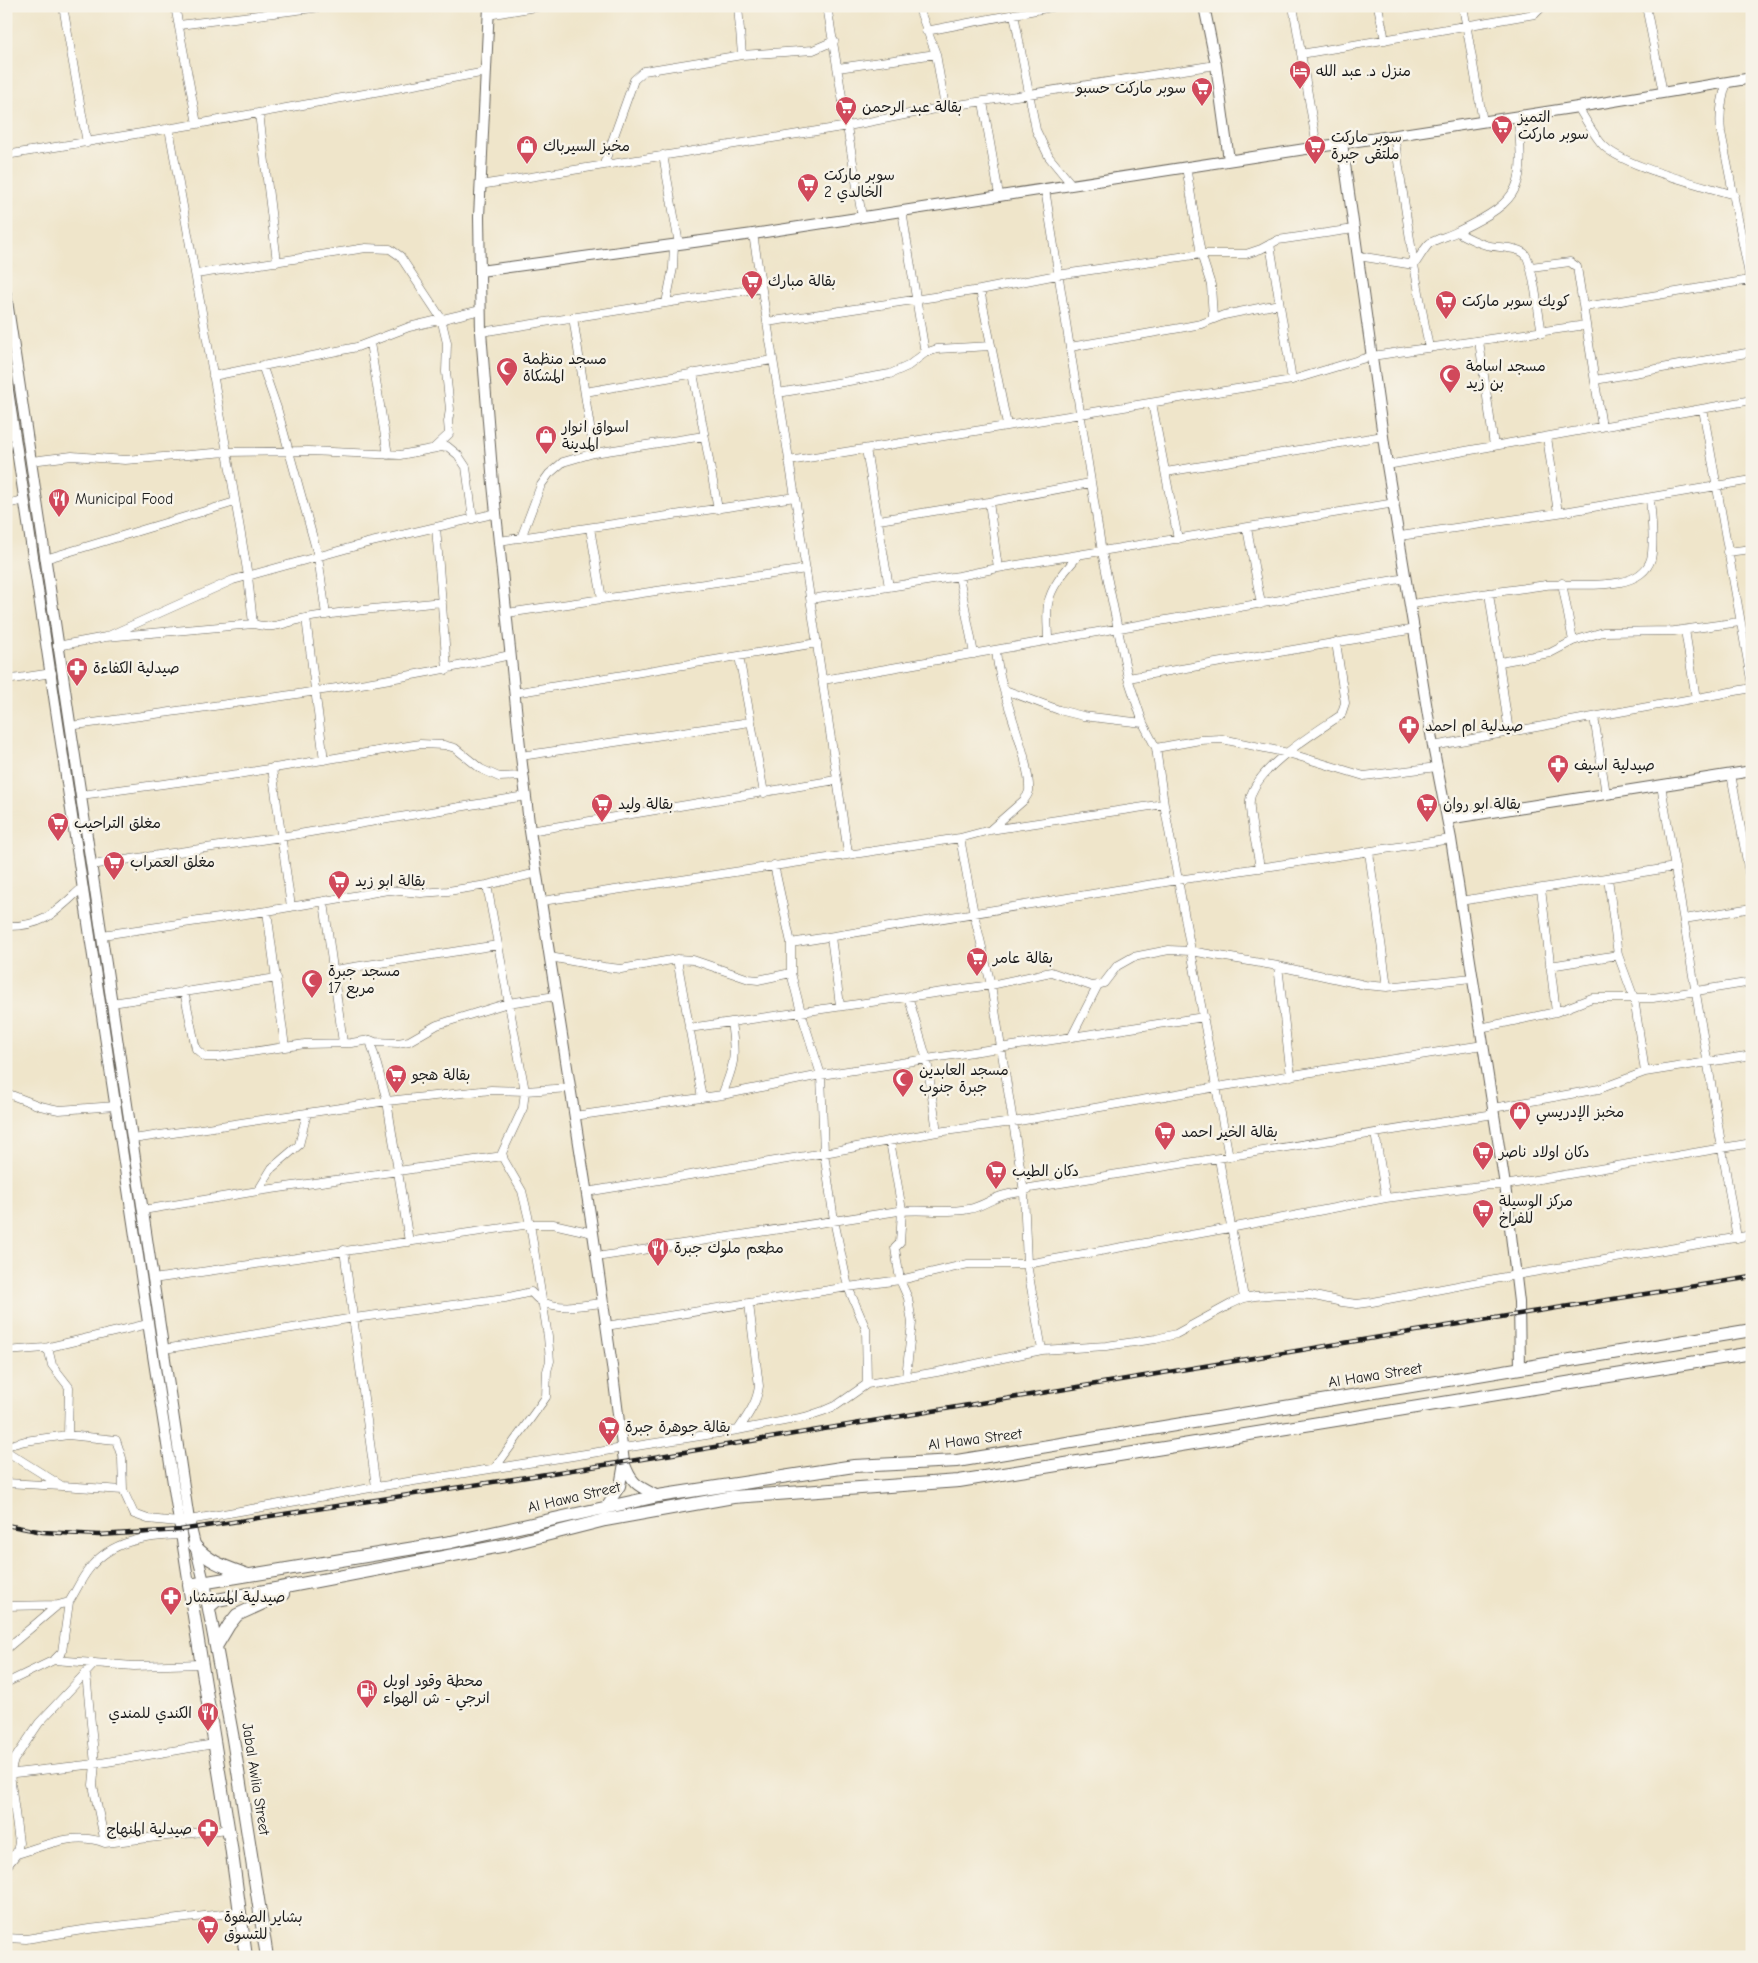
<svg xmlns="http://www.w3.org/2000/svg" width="1758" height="1963" font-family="'Comic Neue','Playpen Sans Arabic',sans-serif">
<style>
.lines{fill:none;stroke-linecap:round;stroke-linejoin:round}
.minor-casing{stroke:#666259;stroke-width:9}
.tertiary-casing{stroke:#666259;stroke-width:12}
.trunk-casing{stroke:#666259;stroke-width:14}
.minor{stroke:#fff;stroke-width:8}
.tertiary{stroke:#fff;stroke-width:10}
.trunk{stroke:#fff;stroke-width:12}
.rail-casing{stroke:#1c1c1c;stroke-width:4.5}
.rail{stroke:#f7f3e8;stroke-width:2.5;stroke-dasharray:8;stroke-linecap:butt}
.labels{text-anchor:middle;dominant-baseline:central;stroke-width:5;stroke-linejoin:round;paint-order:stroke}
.poi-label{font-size:15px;fill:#1c1c1c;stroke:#f7f3e8;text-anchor:start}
.street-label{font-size:15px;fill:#1c1c1c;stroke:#f7f3e8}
</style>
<rect width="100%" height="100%" fill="#f7f3e8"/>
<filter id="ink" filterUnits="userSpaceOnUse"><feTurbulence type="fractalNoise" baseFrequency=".02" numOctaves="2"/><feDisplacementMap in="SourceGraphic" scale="10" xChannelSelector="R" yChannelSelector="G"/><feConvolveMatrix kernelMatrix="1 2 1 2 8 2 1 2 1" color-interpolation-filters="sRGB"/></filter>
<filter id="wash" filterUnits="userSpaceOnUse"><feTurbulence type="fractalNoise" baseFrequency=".0096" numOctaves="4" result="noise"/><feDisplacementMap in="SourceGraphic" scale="20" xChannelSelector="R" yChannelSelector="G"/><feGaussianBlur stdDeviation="1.12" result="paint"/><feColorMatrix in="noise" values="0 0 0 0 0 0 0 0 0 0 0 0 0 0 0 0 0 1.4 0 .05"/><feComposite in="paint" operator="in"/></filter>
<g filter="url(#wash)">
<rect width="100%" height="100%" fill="#efe5ca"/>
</g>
<g filter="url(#ink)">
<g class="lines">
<!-- minor casing -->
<g class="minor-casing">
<path id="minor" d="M63,6L87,143
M175,6L197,124
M738,6L742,55
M827,6L862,217
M918,6L936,54L945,107
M1293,6L1317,147
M1378,6L1385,40
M1463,6L1483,122
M1646,6L1663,93
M1014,14L1036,130L1049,157L1072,185
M488,15L541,6
M179,25L329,6
M926,31L1057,6
M1301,54L1511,18L1535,14L1543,6
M838,68L936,54
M1727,82C1721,100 1719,114 1721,132L1752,290
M983,102L999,195
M1578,107C1585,119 1592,132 1601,143C1619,166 1703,185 1734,195
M259,113L277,262
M169,128L227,452L248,576L253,624
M1394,135L1414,265L1429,348
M6,155L197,124L486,72
M663,155L679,244
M604,164L634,80L644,71L742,55L813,50L834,41
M1186,167L1201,254L1211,285L1213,318
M480,185L848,126L945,107L1216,65
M1045,189L1102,552L1128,678L1143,723L1156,748L1164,804L1229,1157
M902,211L925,353
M1457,232C1466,237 1476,242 1486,245C1497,248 1514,246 1524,253C1533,260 1539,319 1542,333
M753,234L795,497L848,853
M1270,244L1292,380
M1358,256L1414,265C1419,259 1424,248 1430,243C1438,238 1450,236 1458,231C1525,199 1524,186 1518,116
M1531,267L1570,262L1577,267L1602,427
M196,274L366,248L390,249L400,256L441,318L447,343L446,372L450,409L448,422L449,434L434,448
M980,290L1007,425
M666,303L673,268L674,244
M1584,307L1750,280
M573,317L594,453
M767,322L980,290L1057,275L1166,259L1201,254H1246L1261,249L1278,240L1354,229
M481,332L761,288
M1479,341L1494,446
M370,343L388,455
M1070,347L1180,328L1201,324L1224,315L1279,304
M262,365L277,408L318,556L326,615
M693,373L718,509
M213,376L357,347L409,327L481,310
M1595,380L1752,352
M585,392L772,360
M778,393L890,374L908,366L925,353L937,349L991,346
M1152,403L1178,539
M1703,409L1752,685
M1547,437L1558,513
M866,449L889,587
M31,461L72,456L125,460L227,452L309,451L400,455L447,446L458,455L466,467L473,519
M789,461L1292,380L1372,356L1586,325
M1387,465L1752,400
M1166,472L1383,436
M989,502L998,568
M6,504L25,500
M879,520L989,502L1090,483
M436,527L447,670
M590,528L602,599
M1247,528L1261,604
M1400,536L1558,513L1752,480
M521,538L541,485L549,474L563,462L594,453L704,436
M499,541L795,497
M1727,552L1752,549
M45,559L235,502
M959,576L974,654
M1562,583L1573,641
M1489,593L1509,732
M811,599L959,576L998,568L1395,503
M1411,604L1546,585C1573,582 1640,595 1651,559C1655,542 1651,515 1650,498
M507,613L806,569
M306,618L324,760
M1685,630L1696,699
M106,637L233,580L367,543L497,513
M1048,640C1048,629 1046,616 1048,604C1051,586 1066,570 1077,557
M57,646L106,637L253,624C275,630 285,622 306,618C349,610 398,607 442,602
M739,656L764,793
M1500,662L1550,653L1573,641L1603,632L1674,631L1740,622
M1128,678L1415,629
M6,680L52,673
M823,680L1406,578
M1005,690L1059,710L1083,716L1143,723
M514,693L817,643
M1594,717L1606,794
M70,726C217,705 365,688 510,655
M1433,746L1752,688
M1156,748L1200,740L1222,739L1288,753L1364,776L1437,767
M521,756L750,722
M272,768L291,907
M1731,774L1752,889
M1661,785L1737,1238
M81,795L238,774L420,744L444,745L455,748L481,769L499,777L523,776
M990,830L1023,801C1026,798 1028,795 1029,791C1030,780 1026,767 1024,756C1015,721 999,686 996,650
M530,831L836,780
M960,838L974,914L991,985L1013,1122L1024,1192L1027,1264L1042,1350
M1369,852L1387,987
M91,865L281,837L525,796
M774,865L791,943V973L801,1012L821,1075L824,1153L834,1220L848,1287L866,1329L867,1384
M1260,868C1258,852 1248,814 1250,800C1254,769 1316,732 1341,715L1345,703L1336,642
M1608,878L1618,955L1634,998L1645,1072
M487,885L525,1091L523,1108L502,1153L504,1160L522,1191L530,1224L548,1337L550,1361L547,1371L546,1397L495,1468
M1541,889L1556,1012
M542,901L960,838L990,830L1164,804
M1460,901L1675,867
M324,902L343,1043
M267,911L285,1047
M1684,919L1752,908
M6,926C45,927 56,911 83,887
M102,935L267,911L388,890L421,893L448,891L487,885L537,873
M831,937L840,1005
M791,943L1178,880L1451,839
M550,957L604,967L621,969L677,959L693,960L749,979L758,980L791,973
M677,959L702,1098
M1278,966L1291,1076
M1550,966L1618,955
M334,970L498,945
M184,991L196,1049L205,1057H217L305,1044L351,1043L370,1040L375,1042L398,1043L409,1041L437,1025L456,1019L508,1003L556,996
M908,996L927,1060L937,1132
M112,1003L277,978
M689,1028L991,985L1051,972L1091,986L1098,985L1104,983L1117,966L1133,957L1169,950L1191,951L1278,966L1365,985L1387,987L1472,978
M1480,1028L1556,1012L1592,998H1653L1752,982
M1072,1036L1098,985
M370,1040L387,1101L409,1242
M6,1093L40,1106L59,1110L116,1106
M722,1095C735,1063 736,1057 731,1022
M1493,1108L1599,1089L1645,1072L1752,1055
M574,1116L722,1095L821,1075L1204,1017
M1375,1133L1386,1198
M133,1139L387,1101L491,1090L525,1091L570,1088
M890,1141L902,1210L900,1243L895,1248L900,1280L908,1298L912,1323L906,1377
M1219,1159L1244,1298
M258,1191L272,1168L299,1145L307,1113
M586,1192L824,1153L937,1132L1013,1122L1217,1087L1483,1045
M143,1210L258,1191L503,1156
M344,1250L376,1487
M596,1257L892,1212C918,1208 944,1214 969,1209C982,1207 992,1198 1005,1195C1014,1192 1022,1194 1030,1188L1494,1114
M153,1279L530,1224H553L593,1233
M606,1326L848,1287L900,1280L968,1264H1027L1230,1228L1386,1198L1488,1185H1505L1752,1143
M45,1348L49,1352L52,1365L69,1387L68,1435L116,1440L122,1458L123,1490
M164,1349L354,1318L505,1298L531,1292C534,1295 538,1301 543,1302C560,1310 584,1305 602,1303
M6,1351L45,1348L148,1324
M738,1430C748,1415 757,1403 759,1386L749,1304
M6,1446L25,1441L68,1435
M6,1451L62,1486L123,1490L134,1514L148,1519L178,1522L376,1487L738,1430L805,1417L823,1411L837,1405L867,1384L937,1372L1042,1350L1106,1346L1156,1339L1176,1334L1231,1304L1244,1298L1255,1296L1281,1294L1310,1295L1342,1302L1357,1304L1372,1302L1516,1275L1752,1235
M6,1483L62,1486
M6,1606L58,1605
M6,1649L58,1605L69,1602C76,1591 81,1579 89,1569C111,1540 147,1536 181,1535
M54,1660L134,1666L202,1664
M86,1673L95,1764L93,1785L105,1843
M6,1683L54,1660L62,1652L69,1602
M6,1774L95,1764L214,1744
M6,1857C39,1849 71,1830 105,1843L228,1829
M6,1867L16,1855L19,1843L10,1774L14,1760L39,1723L95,1663
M6,1938L26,1939L89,1929L240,1912"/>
</g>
<!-- tertiary casing -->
<g class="tertiary-casing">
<path id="tertiary" d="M489,6L479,217L481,332L493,484L521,756L530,831L593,1233L612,1366L624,1462C632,1485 638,1486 658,1496
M1204,6L1216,65L1229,160
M1342,143L1387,465L1433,746L1451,839L1505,1185L1519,1302L1520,1368
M480,271L753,234L1578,107L1752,78
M6,294L189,1520L204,1582
M6,377L152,1349L189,1585
M1447,819L1752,771
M607,1506L620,1486L624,1463"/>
</g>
<!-- trunk casing -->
<g class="trunk-casing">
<path id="trunk" d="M194,1545C210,1563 226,1567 248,1575
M204,1582L233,1739L267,1957
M209,1607L217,1600L506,1545L605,1520L733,1497L959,1481L1752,1353
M217,1645L229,1625L237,1615L283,1594
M246,1957L231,1846L189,1585L451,1542L658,1496L854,1466L957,1461L1752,1330"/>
</g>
<!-- minor -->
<use href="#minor" class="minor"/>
<!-- tertiary -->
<use href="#tertiary" class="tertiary"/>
<!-- trunk -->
<use href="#trunk" class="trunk"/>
<!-- rail casing -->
<g class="rail-casing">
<path id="rail" d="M6,1525L43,1532L99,1535L180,1530L624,1462L1519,1314L1752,1277"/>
</g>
<!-- rail -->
<use href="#rail" class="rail"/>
</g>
</g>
<!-- icons -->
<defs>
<g id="hotel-pin" transform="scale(1.125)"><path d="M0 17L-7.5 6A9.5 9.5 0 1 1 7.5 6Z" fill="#d1495b" stroke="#f7f3e8"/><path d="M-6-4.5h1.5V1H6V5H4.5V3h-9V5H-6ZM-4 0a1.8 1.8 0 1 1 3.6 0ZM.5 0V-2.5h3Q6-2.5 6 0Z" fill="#fff"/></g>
<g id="supermarket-pin" transform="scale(1.125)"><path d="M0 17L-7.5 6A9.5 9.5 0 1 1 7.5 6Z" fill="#d1495b" stroke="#f7f3e8"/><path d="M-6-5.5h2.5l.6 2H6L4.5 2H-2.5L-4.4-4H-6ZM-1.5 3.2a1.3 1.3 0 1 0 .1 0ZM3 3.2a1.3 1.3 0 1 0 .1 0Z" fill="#fff"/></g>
<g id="shop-pin" transform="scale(1.125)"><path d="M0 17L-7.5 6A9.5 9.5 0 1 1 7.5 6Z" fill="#d1495b" stroke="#f7f3e8"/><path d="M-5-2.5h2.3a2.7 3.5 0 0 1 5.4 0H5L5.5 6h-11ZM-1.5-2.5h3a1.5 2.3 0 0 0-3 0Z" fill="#fff"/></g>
<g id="mosque-pin" transform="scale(1.125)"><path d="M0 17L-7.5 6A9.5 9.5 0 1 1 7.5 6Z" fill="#d1495b" stroke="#f7f3e8"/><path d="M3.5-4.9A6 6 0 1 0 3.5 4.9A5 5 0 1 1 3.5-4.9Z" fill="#fff"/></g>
<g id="restaurant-pin" transform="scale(1.125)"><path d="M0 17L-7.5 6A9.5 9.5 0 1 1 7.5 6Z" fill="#d1495b" stroke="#f7f3e8"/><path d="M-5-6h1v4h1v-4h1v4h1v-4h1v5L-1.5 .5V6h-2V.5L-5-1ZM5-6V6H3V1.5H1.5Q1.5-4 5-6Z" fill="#fff"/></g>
<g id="pharmacy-pin" transform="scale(1.125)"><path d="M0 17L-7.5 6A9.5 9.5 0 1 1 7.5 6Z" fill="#d1495b" stroke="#f7f3e8"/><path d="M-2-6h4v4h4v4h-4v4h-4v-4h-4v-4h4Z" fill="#fff"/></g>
<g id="fuel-pin" transform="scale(1.125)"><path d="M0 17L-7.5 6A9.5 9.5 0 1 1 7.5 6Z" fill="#d1495b" stroke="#f7f3e8"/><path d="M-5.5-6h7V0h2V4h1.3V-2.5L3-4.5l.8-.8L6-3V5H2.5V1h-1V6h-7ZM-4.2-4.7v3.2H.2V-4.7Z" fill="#fff"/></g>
</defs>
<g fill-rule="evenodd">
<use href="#hotel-pin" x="1300" y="71"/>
<use href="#supermarket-pin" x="1202" y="88"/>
<use href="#supermarket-pin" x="846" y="107"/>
<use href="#supermarket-pin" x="1502" y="126"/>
<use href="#shop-pin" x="527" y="146"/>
<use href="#supermarket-pin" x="1315" y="146"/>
<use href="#supermarket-pin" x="808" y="184"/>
<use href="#supermarket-pin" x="752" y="281"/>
<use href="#supermarket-pin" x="1446" y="301"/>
<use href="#mosque-pin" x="507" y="368"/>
<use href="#mosque-pin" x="1450" y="375"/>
<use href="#shop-pin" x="546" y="436"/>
<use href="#restaurant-pin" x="59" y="499"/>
<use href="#pharmacy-pin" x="77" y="668"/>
<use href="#pharmacy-pin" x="1409" y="726"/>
<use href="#pharmacy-pin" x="1558" y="765"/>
<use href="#supermarket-pin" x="602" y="804"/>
<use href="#supermarket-pin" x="1427" y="804"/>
<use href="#supermarket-pin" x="58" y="823"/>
<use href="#supermarket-pin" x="114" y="862"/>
<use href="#supermarket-pin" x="339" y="881"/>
<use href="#supermarket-pin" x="977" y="958"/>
<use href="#mosque-pin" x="312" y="980"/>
<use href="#supermarket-pin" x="396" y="1075"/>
<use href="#mosque-pin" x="903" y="1079"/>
<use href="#shop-pin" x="1520" y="1112"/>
<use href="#supermarket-pin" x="1165" y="1132"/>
<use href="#supermarket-pin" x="1483" y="1152"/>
<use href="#supermarket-pin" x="996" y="1171"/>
<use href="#supermarket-pin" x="1483" y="1210"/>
<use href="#restaurant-pin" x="658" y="1248"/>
<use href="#supermarket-pin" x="609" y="1427"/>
<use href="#pharmacy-pin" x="171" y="1597"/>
<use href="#fuel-pin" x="367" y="1690"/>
<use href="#restaurant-pin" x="208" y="1713"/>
<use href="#pharmacy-pin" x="208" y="1829"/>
<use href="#supermarket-pin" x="208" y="1926"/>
</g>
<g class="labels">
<!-- poi labels -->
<g class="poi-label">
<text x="1316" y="71">منزل د. عبد الله</text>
<text x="1186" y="88" text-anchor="end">سوبر ماركت حسبو</text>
<text x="862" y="107">بقالة عبد الرحمن</text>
<text x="1518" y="117">التميز<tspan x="1518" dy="17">سوبر ماركت</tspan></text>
<text x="1331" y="137">سوبر ماركت<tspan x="1331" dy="17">ملتقى جبرة</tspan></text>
<text x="543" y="146">مخبز السيرباك</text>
<text x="824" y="175">سوبر ماركت<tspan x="824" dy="17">الخالدي 2</tspan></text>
<text x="768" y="281">بقالة مبارك</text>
<text x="1462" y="301">كويك سوبر ماركت</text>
<text x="523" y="359">مسجد منظمة<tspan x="523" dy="17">المشكاة</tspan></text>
<text x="1466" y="366">مسجد اسامة<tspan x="1466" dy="17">بن زيد</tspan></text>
<text x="562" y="427">اسواق انوار<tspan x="562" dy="17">المدينة</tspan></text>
<text x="75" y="499">Municipal Food</text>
<text x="93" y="668">صيدلية الكفاءة</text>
<text x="1425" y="726">صيدلية ام احمد</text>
<text x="1574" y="765">صيدلية اسيف</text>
<text x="618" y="804">بقالة وليد</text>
<text x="1443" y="804">بقالة ابو روان</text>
<text x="74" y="823">مغلق التراحيب</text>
<text x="130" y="862">مغلق العمراب</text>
<text x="355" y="881">بقالة ابو زيد</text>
<text x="993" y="958">بقالة عامر</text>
<text x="328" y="971">مسجد جبرة<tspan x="328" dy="17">مربع 17</tspan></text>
<text x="919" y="1070">مسجد العابدين<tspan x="919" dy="17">جبرة جنوب</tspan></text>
<text x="412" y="1075">بقالة هجو</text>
<text x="1536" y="1112">مخبز الإدريسي</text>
<text x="1181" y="1132">بقالة الخير احمد</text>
<text x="1499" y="1152">دكان اولاد ناصر</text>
<text x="1012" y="1171">دكان الطيب</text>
<text x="1499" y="1201">مركز الوسيلة<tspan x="1499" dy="17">للفراخ</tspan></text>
<text x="674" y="1248">مطعم ملوك جبرة</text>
<text x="625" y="1427">بقالة جوهرة جبرة</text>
<text x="187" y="1597">صيدلية المستشار</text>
<text x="383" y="1681">محطة وقود اويل<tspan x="383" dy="17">انرجي - ش الهواء</tspan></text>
<text x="192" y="1713" text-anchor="end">الكندي للمندي</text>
<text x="192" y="1829" text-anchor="end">صيدلية المنهاج</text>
<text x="224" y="1917">بشاير الصفوة<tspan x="224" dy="17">للتسوق</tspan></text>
</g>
<!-- street labels -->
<g class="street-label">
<text transform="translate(1375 1375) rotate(-9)">Al Hawa Street</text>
<text transform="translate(975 1439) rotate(-7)">Al Hawa Street</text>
<text transform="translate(574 1497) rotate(-13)">Al Hawa Street</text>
<text transform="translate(256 1779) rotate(81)">Jabal Awlia Street</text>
</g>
</g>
<!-- margin -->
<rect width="1758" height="1963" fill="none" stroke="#f7f3e8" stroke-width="25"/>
</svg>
